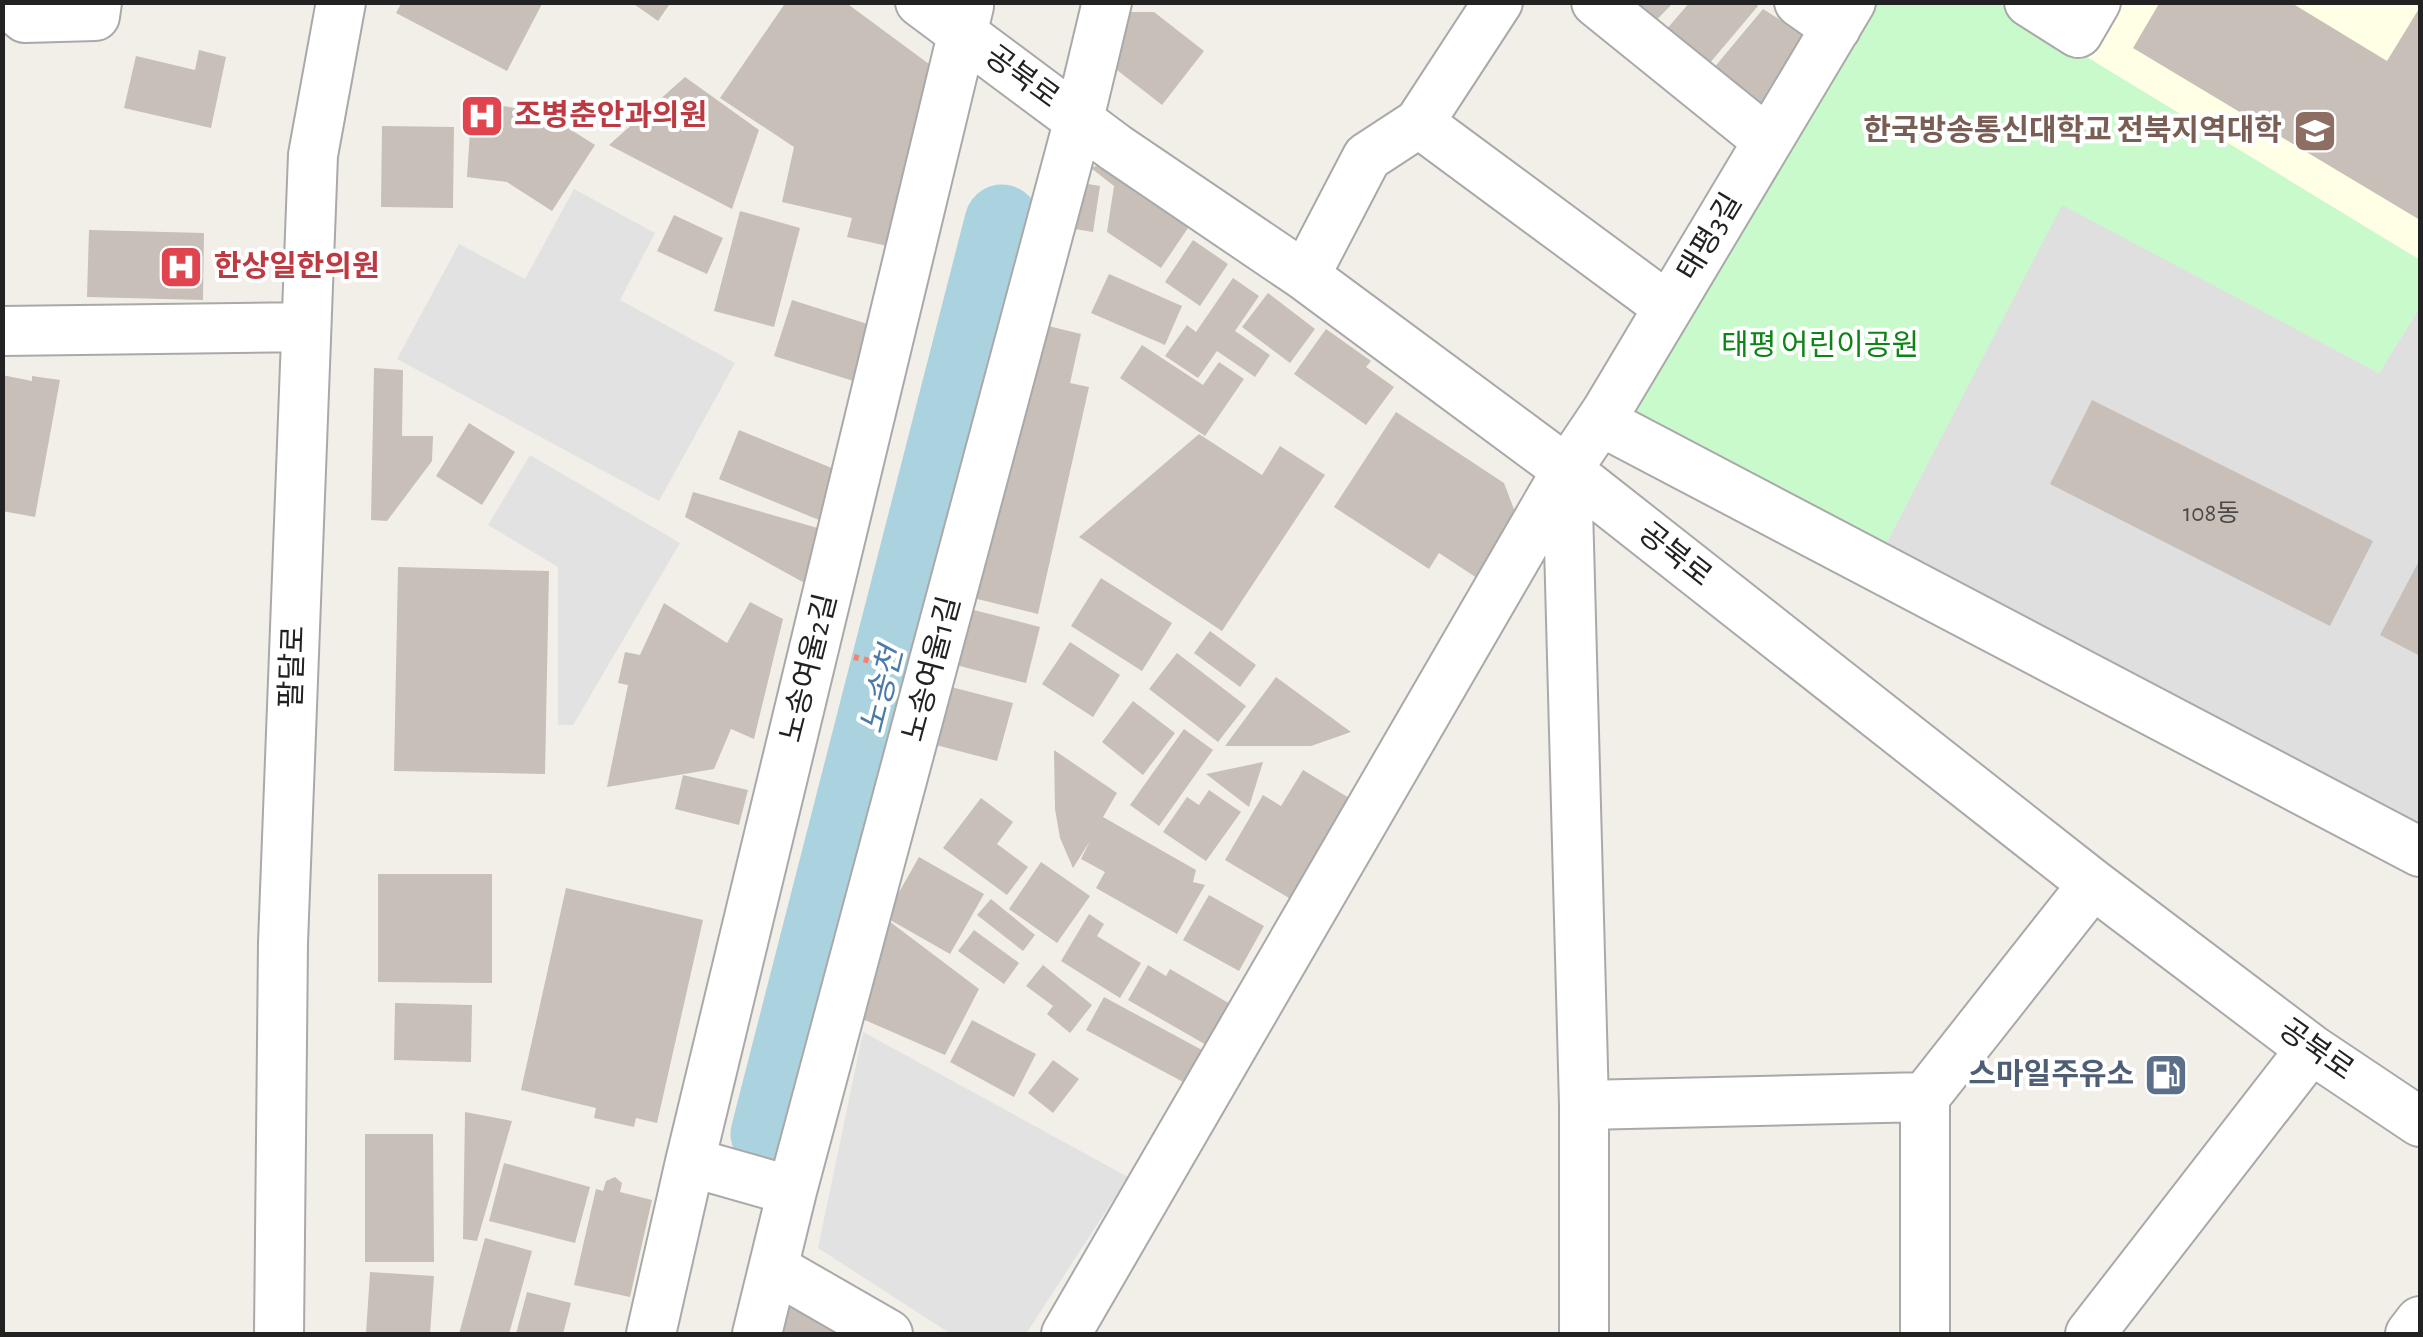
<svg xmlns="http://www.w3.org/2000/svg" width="2423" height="1337" font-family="'Alegreya Sans','Noto Sans KR',sans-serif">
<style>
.residential{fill:#e0dfdf}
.education{fill:#ffffe5}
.park{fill:#c8facc}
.parking{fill:#e2e2e2}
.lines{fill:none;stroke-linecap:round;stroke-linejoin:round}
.stream{stroke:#aad3df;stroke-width:12}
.river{stroke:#aad3df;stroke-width:75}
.building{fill:#c7bfb8}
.minor-casing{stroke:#a9a9a9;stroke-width:52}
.path{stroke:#fa8072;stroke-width:6;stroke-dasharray:5 5;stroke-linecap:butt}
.minor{stroke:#fff;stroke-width:48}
.labels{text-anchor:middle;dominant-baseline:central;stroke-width:8;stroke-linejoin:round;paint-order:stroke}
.number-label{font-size:25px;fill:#4b4948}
.street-label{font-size:30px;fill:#222;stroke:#fff}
.health-label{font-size:30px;font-weight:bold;fill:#be3a42;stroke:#fff;text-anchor:start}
.education-label{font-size:30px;font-weight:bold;fill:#785e54;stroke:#fff;text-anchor:end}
.park-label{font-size:30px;fill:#0c8416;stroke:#fff}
.service-label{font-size:30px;font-weight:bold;fill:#4e5e75;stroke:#fff;text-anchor:end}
.water-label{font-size:32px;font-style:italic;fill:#4a7aab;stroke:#fff}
</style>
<rect width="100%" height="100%" fill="#f2efe9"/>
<!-- residential -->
<path class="residential" d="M2062,204L2379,373L2420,307V852L1875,565Z"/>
<!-- education -->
<path class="education" d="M1998,3H2420V260Z"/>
<!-- park -->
<path class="park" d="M1851,3H1998L2420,260V307L2379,373L2062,205L1875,565L1600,421Z"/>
<!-- parking -->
<path class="parking" d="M574,189L655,233L620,300L735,363L659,501L397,359L459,244L525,279Z
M530,455L680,543L573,725H558V567L488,525Z
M863,1032L1128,1177L1026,1334H951L818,1248Z"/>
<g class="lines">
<!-- stream -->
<path class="stream" d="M762,1157L768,1134"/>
<!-- river -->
<path class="river" d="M768,1134L1002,222"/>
</g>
<!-- building -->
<path class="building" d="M402,2H543L507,71L396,13Z
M631,2H671L658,21Z
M786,2H845L933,67L892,247L847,237L852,218L782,202L794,147L720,98Z
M1690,2H1754L1758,6L1698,77L1653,45Z
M2160,2H2290L2387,61L2420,7V220L2133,48Z
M1605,3H1673L1640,37Z
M1763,9L1809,38L1758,118L1703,81Z
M1115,12H1154L1204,51L1162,105L1117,70L1106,21Z
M199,50L226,57L211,128L124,108L136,56L195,70Z
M685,77L759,130L732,209L609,145Z
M472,100L546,114L595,145L552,211L507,182L467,177Z
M382,126L454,127L453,208L381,207Z
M1110,160L1194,219L1161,268L1107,232L1114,186L1091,168Z
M1070,181L1100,186L1093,232L1063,227Z
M740,211L800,228L774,327L714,311Z
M674,215L723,238L707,274L657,251Z
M89,230L204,233L203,300L87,297Z
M1193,240L1228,264L1200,306L1165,282Z
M1109,274L1182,306L1165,345L1091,313Z
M1233,278L1259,296L1235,331L1270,355L1255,377L1217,351L1198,378L1165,356L1187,325L1196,332Z
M1268,293L1315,329L1290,363L1242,327Z
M792,300L880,328L863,384L774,356Z
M1028,321L1081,334L1070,383L1089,387L1038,614L965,596Z
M1326,329L1371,361L1366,367L1394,387L1366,425L1294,374Z
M1142,345L1203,385L1219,362L1244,379L1205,436L1120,378Z
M374,368L403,370L402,436H433L432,461L387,521L371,520Z
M2,375L32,381V376L60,380L35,517L2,511Z
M2092,400L2373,541L2330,626L2050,484Z
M1396,412L1504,483L1520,525L1483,582L1439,553L1429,569L1334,507Z
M469,423L515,452L482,505L436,476Z
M739,430L839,471L819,520L719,479Z
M1199,434L1262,475L1280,446L1325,475L1222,631L1079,537Z
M693,492L821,529L810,586L685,517Z
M2420,559V656L2380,635Z
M398,567L549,571L545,774L394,771Z
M1101,578L1172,623L1142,671L1071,626Z
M750,602L783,619L754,739L731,729L714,769L607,787L628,685L618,683L625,652L640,655L664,603L727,643Z
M962,607L1040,627L1026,683L948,663Z
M1210,631L1256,665L1240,687L1194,653Z
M1070,642L1120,675L1093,717L1042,684Z
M1177,653L1246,706L1218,742L1149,689Z
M1276,677L1351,732L1311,746H1225Z
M951,687L1013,703L997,761L936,745Z
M1133,701L1175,733L1143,775L1102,742Z
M1184,729L1213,750L1159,826L1130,805Z
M1054,750L1117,793L1103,817L1196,870L1193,882L1205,885L1177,934L1096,888L1105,872L1081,859L1090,841L1073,868L1060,838L1055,809Z
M1263,762L1249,807L1206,774Z
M1303,770L1359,804L1299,904L1225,860L1263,795L1281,806Z
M683,775L748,790L739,825L675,809Z
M1209,790L1241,812L1206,861L1163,832L1187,797L1199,805Z
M981,798L1013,822L997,844L1028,867L1007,895L943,848Z
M919,857L984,894L950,954L885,917Z
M1041,862L1090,896L1057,943L1009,909Z
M378,874H492V983L378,982Z
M566,888L703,920L657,1123L636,1118L634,1127L594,1118L596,1108L521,1090Z
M1209,895L1264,926L1239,971L1183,940Z
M991,899L1035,935L1023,951L977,915Z
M1089,914L1104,924L1097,936L1141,963L1120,998L1061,961Z
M889,921L979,989L945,1055L858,1017Z
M974,930L1019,963L1004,984L958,951Z
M1043,965L1092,1005L1070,1033L1047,1014L1053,1006L1026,986Z
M1148,965L1166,976L1170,969L1232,1005L1208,1046L1128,1000Z
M1104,997L1202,1050L1185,1083L1086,1030Z
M395,1003L472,1005L471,1062L394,1060Z
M972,1020L1036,1054L1014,1097L950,1062Z
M1053,1060L1079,1079L1053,1113L1028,1093Z
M465,1112L512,1121L477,1241L463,1239Z
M365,1134H433L434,1262H365Z
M504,1163L590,1187L575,1243L489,1221Z
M615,1177L622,1183L620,1192L652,1200L630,1297L574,1285L596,1189L603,1191L606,1181Z
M485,1238L532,1251L509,1334H459Z
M370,1272L434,1276L430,1334H366Z
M527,1292L571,1303L563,1334H516Z
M785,1295L870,1334H778Z"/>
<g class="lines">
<!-- minor casing -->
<g class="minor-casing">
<path id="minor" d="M6,2L25,18L95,16L97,2
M920,2L1116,148L1305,276L1567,470L2093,884L2311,1049L2420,1122
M1596,2L1768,141
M1799,2L1836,28
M2029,2L2078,33L2096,2
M1419,123L1498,2
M1305,276L1367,157L1419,123L1668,307
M2,331L306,327
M1600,421L2420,852
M1567,470L1584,1105V1334
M1925,1097V1334
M1584,1105L1925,1097L2093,884
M690,1162L792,1191
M775,1269L888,1334
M279,1334L283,943L313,155L341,2
M651,1334L690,1162L969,6
M757,1334L792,1191L1079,119L1107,2
M1066,1334L1567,470L1606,412L1851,2
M2090,1334L2311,1049
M2410,1334L2420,1321"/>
</g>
<!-- path -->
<path class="path" d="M854,657L890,666"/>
<!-- minor -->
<use href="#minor" class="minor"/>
</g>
<!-- icons -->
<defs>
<g id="hospital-square" transform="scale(2.25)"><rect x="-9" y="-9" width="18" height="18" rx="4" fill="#e0444e" stroke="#fff"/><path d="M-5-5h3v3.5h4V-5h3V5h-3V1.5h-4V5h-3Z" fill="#fff"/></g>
<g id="university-square" transform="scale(2.25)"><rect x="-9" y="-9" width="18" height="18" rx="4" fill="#8d6e63" stroke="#fff"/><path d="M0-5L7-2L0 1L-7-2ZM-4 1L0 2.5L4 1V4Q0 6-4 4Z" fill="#fff"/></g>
<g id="fuel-square" transform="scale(2.25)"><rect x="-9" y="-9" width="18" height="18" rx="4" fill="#5c6f8a" stroke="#fff"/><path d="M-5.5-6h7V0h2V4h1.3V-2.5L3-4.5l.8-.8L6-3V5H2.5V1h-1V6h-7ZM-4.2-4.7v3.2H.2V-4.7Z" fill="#fff"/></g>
</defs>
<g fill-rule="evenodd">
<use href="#hospital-square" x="482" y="116"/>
<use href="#university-square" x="2315" y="131"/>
<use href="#hospital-square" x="181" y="267"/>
<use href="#fuel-square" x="2166" y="1075"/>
</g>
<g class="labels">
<!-- number labels -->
<g class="number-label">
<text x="2211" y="513">108동</text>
</g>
<!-- street labels -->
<g class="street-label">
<text transform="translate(1022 77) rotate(36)">공북로</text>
<text transform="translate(1710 237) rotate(-59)">태평3길</text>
<text transform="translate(1675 555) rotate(38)">공북로</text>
<text transform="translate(293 667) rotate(-88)">팔달로</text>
<text transform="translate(809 668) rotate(-76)">노송여울2길</text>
<text transform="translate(932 669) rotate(-75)">노송여울1길</text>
<text transform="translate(2316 1050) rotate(35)">공북로</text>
</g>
<!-- health labels -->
<g class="health-label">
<text x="514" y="116">조병춘안과의원</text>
<text x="214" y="267">한상일한의원</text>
</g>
<!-- education labels -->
<g class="education-label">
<text x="2282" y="131">한국방송통신대학교 전북지역대학</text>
</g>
<!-- park labels -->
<g class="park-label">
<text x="1820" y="346">태평 어린이공원</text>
</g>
<!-- service labels -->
<g class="service-label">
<text x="2134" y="1075">스마일주유소</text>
</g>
<!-- water labels -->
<g class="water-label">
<text transform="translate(882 690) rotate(-76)">노송천</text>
</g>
</g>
<!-- border -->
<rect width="2423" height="1337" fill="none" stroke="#222222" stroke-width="10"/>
</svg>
